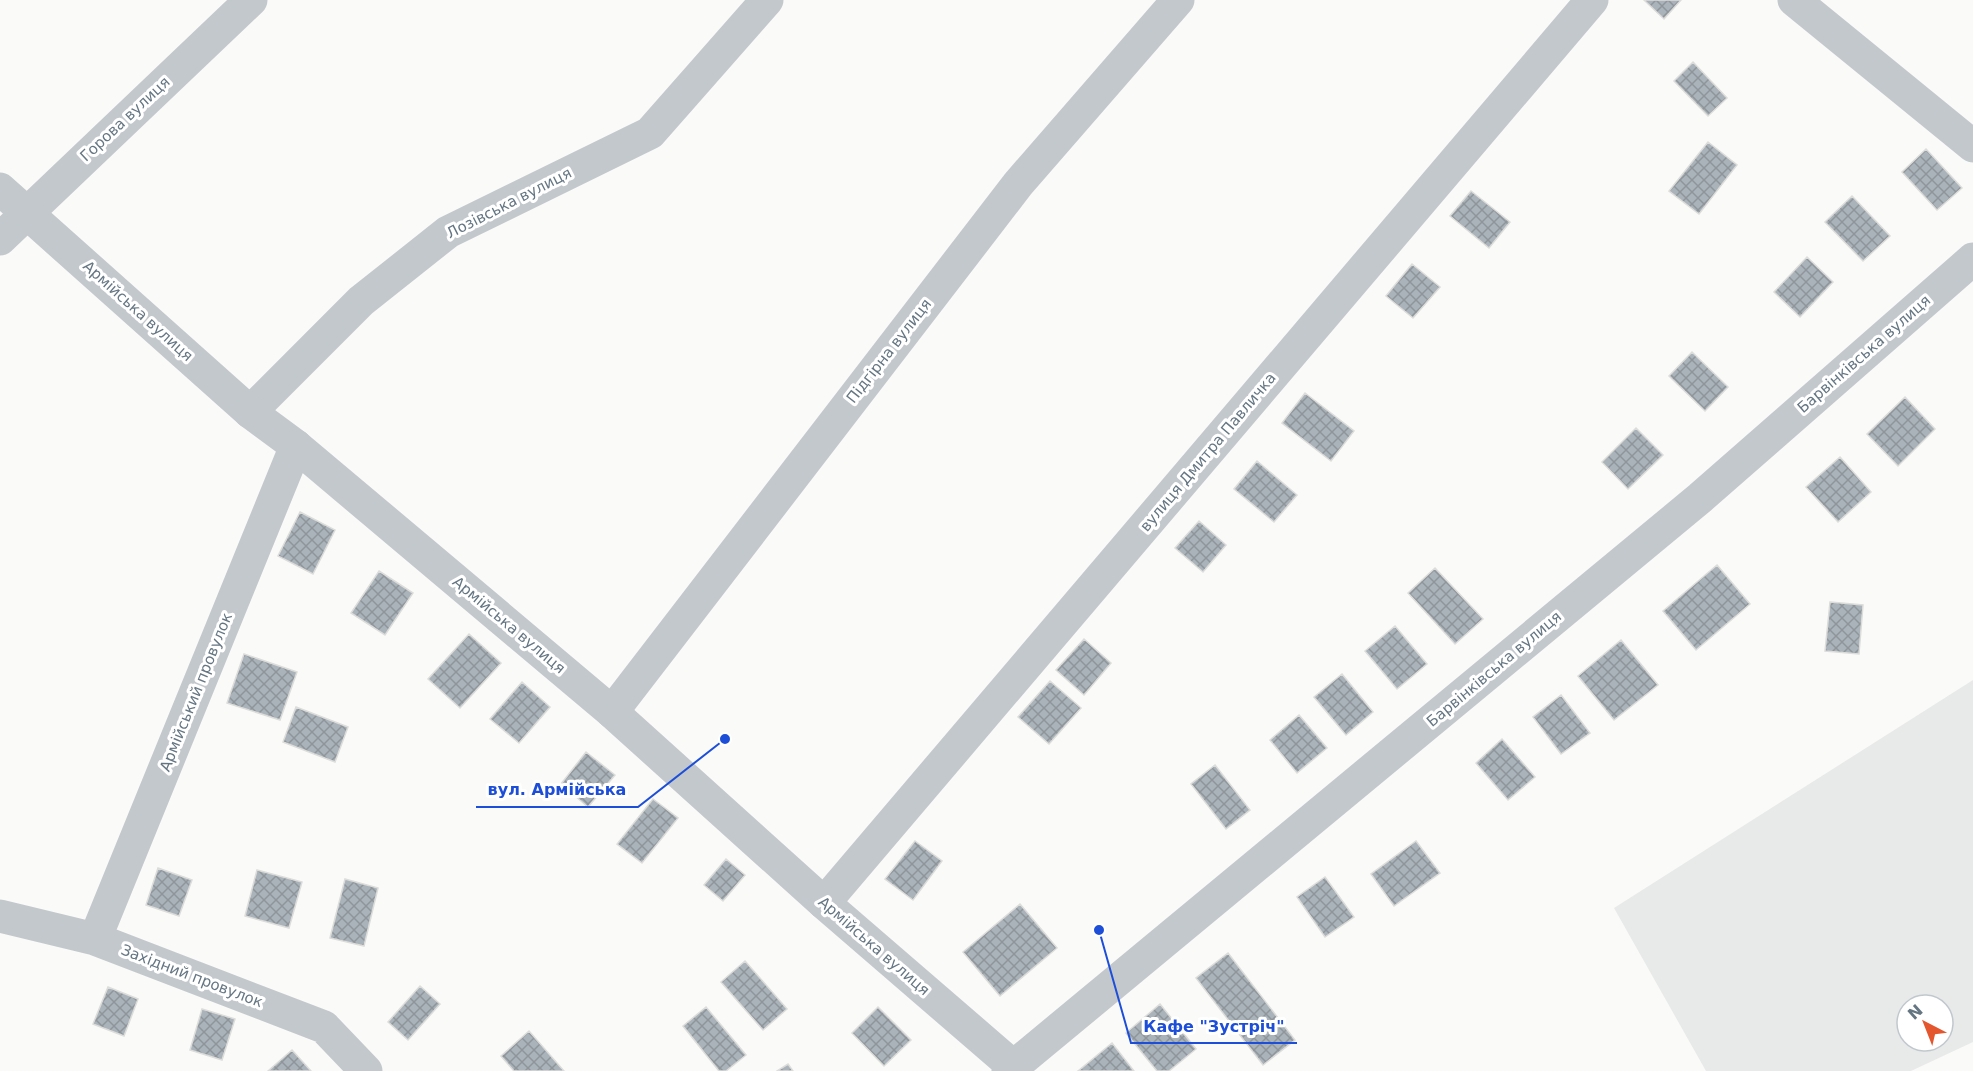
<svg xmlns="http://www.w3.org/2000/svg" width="1973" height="1071" font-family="'DejaVu Sans',sans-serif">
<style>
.built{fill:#e8e9e9;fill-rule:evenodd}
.building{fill:url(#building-cross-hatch);stroke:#dcdcda;stroke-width:1.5}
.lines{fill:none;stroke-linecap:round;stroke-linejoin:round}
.minor{stroke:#c3c8cc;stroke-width:33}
.tertiary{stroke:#c3c8cc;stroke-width:33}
.labels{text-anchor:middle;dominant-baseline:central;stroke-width:6;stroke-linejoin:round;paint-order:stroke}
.street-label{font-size:15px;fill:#657683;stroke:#fff}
.leader{fill:none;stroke:#1d4ed8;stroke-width:2}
.callout-dot{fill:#1d4ed8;stroke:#fff;stroke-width:2}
.callout-label{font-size:16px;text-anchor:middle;font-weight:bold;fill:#1d4ed8;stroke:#fff;stroke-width:6;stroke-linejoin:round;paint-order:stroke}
</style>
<defs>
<pattern id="building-cross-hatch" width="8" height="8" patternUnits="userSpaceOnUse" patternTransform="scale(1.5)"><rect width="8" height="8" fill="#aab3b9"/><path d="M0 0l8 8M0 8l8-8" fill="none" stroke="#8e969c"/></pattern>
</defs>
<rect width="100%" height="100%" fill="#fafaf8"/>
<!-- built -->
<path class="built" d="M1973,680V1042L1911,1071H1706L1614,908ZM1907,1005H1943V1041H1907Z"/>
<!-- building -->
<path class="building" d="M1644,0H1681L1664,19Z
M1693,62L1727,98L1708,116L1674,81Z
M1708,142L1737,165L1699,214L1669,191Z
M1926,149L1962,188L1937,210L1902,172Z
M1471,191L1510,222L1489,248L1450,216Z
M1852,196L1890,236L1863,261L1825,222Z
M1807,257L1833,282L1800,317L1774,292Z
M1412,264L1440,287L1413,318L1386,296Z
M1692,352L1728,387L1705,411L1669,376Z
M1305,393L1354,431L1331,461L1282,423Z
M1905,397L1935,429L1898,466L1867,434Z
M1636,428L1663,455L1628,489L1602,462Z
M1840,457L1871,492L1838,522L1806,487Z
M1257,461L1297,495L1274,522L1234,489Z
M300,512L335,530L313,574L278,556Z
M1199,521L1226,545L1203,572L1175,548Z
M1717,565L1750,604L1696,650L1663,611Z
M1435,568L1483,619L1455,644L1408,593Z
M379,571L413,593L385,635L351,613Z
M1830,602L1863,605L1859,654L1825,651Z
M1395,626L1427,664L1397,689L1365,651Z
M469,634L501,663L460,708L428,679Z
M1084,639L1111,663L1084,695L1056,670Z
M1621,640L1658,685L1614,720L1578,676Z
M244,654L297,672L280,720L227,703Z
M1342,674L1373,712L1346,735L1314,697Z
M1050,681L1081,708L1049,744L1018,717Z
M522,682L550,707L519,743L490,719Z
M1561,695L1590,733L1561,754L1533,717Z
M296,707L348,727L335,762L283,742Z
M1299,715L1327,748L1297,773L1270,740Z
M1502,739L1535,777L1508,800L1476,763Z
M586,752L615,775L588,807L561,784Z
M1215,765L1250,810L1226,829L1191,784Z
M653,799L678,818L642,863L617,844Z
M915,841L942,861L913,900L885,879Z
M1416,841L1440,873L1394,906L1371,874Z
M726,859L745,875L723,901L704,885Z
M158,868L192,880L179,916L146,905Z
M257,870L302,882L289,928L245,916Z
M1325,877L1354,917L1325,937L1297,897Z
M345,879L378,888L364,946L330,938Z
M1020,904L1057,948L1000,996L963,952Z
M1228,953L1295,1040L1263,1065L1196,978Z
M745,961L787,1009L763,1030L721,982Z
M420,986L440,1004L408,1040L388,1022Z
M108,987L138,999L124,1036L93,1024Z
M1160,1004L1196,1049L1169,1071H1157L1126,1033Z
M706,1007L746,1055L726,1071H719L683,1026Z
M878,1007L911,1040L884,1066L852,1033Z
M202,1009L235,1019L222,1060L190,1050Z
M529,1031L564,1071H514L501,1056Z
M1112,1043L1134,1071H1078Z
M292,1050L311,1071H268Z
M788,1064L793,1071H777Z"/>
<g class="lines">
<!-- minor -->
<path class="minor" d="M1794,0L1973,146
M0,239L251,0
M250,412L361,301L448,232L650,133L767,0
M612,712L1018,184L1178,0
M824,903L1592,0
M0,916L95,939L324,1027L366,1071
M95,939L296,446"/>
<!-- tertiary -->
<path class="tertiary" d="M0,189L250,412L296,446L612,712L824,903L1014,1067
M1008,1071L1700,498L1973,259"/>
</g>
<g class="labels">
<!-- street labels -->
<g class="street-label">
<text transform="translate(125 119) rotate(-43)">Горова вулиця</text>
<text transform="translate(509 203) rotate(-27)">Лозівська вулиця</text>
<text transform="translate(138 311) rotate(42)">Армійська вулиця</text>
<text transform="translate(889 351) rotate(-52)">Підгірна вулиця</text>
<text transform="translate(1864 354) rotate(-41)">Барвінківська вулиця</text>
<text transform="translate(1208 452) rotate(-50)">вулиця Дмитра Павличка</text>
<text transform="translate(509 625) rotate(40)">Армійська вулиця</text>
<text transform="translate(1494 669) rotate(-40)">Барвінківська вулиця</text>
<text transform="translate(196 692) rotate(-68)">Армійський провулок</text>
<text transform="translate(874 946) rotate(41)">Армійська вулиця</text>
<text transform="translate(192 976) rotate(21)">Західний провулок</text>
</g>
</g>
<!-- callouts -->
<path class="leader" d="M725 739L638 807H476M1099 930L1131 1043H1297"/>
<g class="callout-dot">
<circle cx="725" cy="739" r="6"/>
<circle cx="1099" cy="930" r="6"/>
</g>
<g class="callout-label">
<text x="557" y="795">вул. Армійська</text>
<text x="1214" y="1032">Кафе "Зустріч"</text>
</g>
<!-- north arrow -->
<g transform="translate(1925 1023) rotate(318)"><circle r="28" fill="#ffffff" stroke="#c1c8cd" stroke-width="1.5"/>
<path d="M0-4.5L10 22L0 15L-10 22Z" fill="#e4572e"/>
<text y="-9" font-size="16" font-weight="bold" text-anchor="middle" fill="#657683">N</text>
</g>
</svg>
